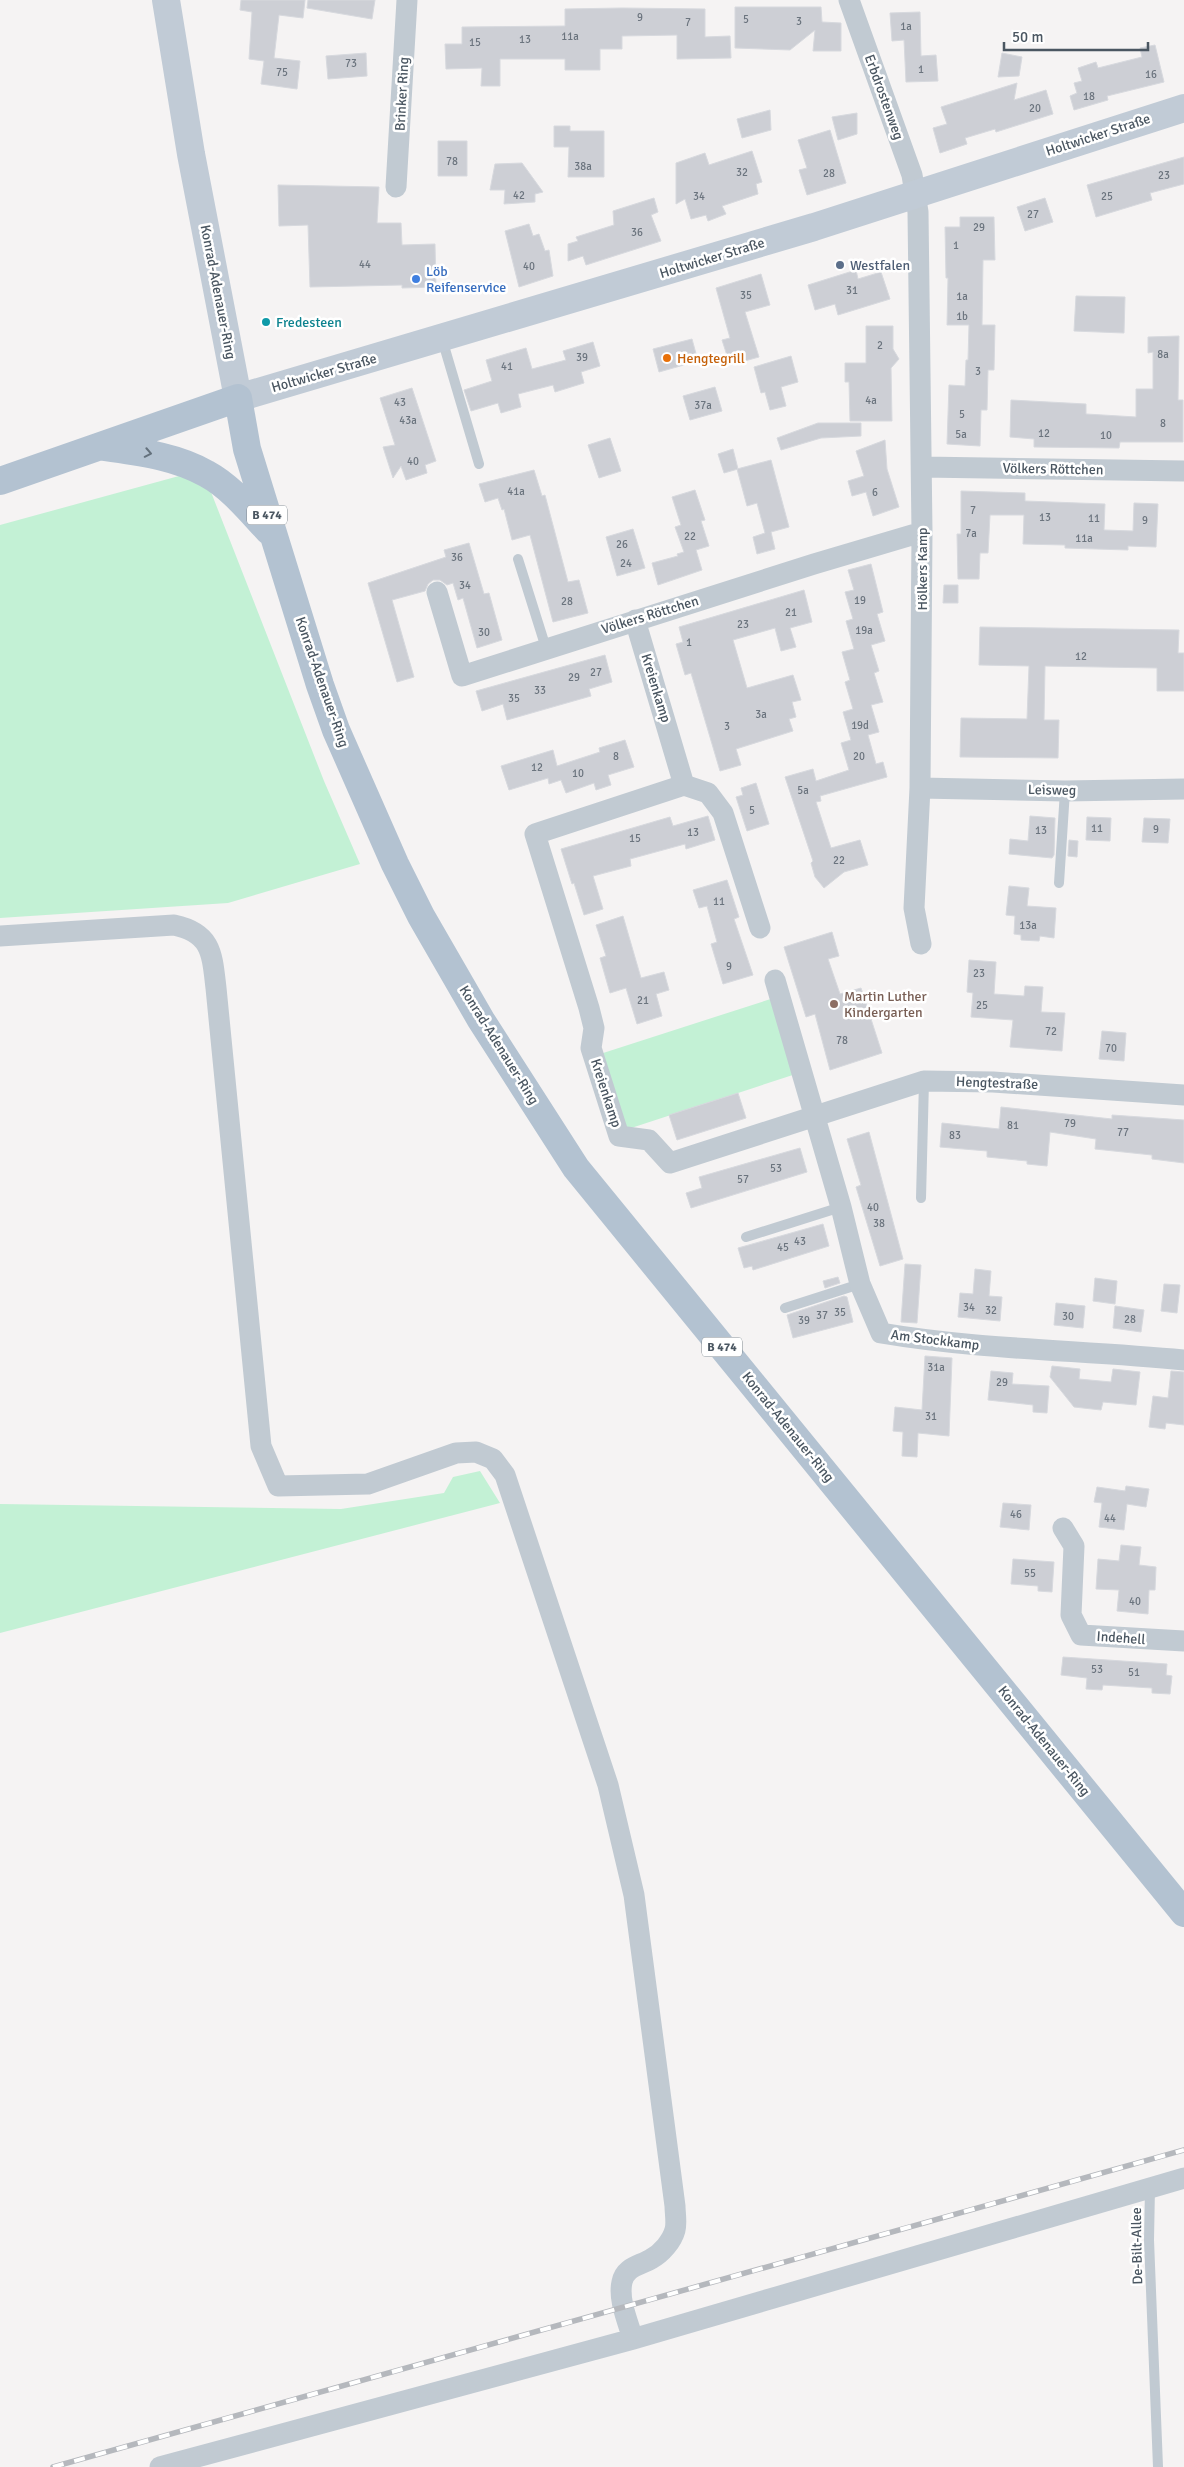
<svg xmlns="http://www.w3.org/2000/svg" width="1184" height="2467" font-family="Signika,sans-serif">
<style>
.green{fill:#c3f1d5}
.building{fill:#cdcfd5;stroke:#d7d9de}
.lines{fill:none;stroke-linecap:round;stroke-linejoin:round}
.lane{stroke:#c1cad2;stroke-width:10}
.street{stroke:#c1cad2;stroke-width:21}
.secondary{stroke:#c1cbd6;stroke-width:28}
.primary{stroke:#b3c2d1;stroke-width:28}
.rail-casing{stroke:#b5b8bd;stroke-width:5.5}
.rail{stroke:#fff;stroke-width:4;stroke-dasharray:11;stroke-linecap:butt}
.oneway{stroke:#64717d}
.service-dot{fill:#5c6f8a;stroke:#fff;stroke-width:2}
.shop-dot{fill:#3f7fe0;stroke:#fff;stroke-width:2}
.culture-dot{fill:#0f9aa8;stroke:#fff;stroke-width:2}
.food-dot{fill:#e8710a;stroke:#fff;stroke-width:2}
.education-dot{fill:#8d6e63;stroke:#fff;stroke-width:2}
.labels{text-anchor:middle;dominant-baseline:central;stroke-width:5;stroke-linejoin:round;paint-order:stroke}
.number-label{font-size:11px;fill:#6b747e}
.shield{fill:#fff;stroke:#808990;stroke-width:1}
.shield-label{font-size:12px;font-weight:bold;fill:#4a5661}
.street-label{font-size:14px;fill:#4a5661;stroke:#fff}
.service-label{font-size:14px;fill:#4e5e75;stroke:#fff;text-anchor:start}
.shop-label{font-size:14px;fill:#366cbe;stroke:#fff;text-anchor:start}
.culture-label{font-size:14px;fill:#0d838f;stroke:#fff;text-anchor:start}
.food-label{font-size:14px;fill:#c56008;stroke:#fff;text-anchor:start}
.education-label{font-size:14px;fill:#785e54;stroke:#fff;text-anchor:start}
</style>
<rect width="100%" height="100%" fill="#f5f3f3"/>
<!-- green -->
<path class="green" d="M179,476L199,477L211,492L324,781L360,864L228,903L0,918V525Z
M780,996L802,1072L622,1131L597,1055Z
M480,1471L500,1503L0,1633V1504L341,1509L444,1493L453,1477Z"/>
<!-- building -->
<path class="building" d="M241,0H305L303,18L279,15L274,58L300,61L297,89L261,84L264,61L249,59L252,12L240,10Z
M308,0H375L372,19L307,8Z
M735,7H821L822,22L841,23V51H813L815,30L790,50L735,48Z
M622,8L705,9V37L730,36L731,58L677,59V35L622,36V49H600V70H565V59H500V86H481L482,68L446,69L445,44H462V27L565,26V9Z
M920,12L921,56L936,55L938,81L906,82L904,40L892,41L890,13Z
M1155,45L1164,82L1107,96L1108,100L1074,110L1070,96L1077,93L1074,83L1082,81L1078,68L1096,62L1098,68L1142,57L1140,48Z
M366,53L367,76L328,79L326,56Z
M1002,53L1022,57L1019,76L998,77Z
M1017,83L1014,100L1046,90L1053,114L996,132L995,129L965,138L967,144L940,153L933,128L947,124L941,107Z
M770,110L771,130L742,138L737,119Z
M857,113V134L838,140L832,117Z
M554,126H570V131H604V177H568L569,147H554Z
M830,130L846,183L807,195L799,170L807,168L798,140Z
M438,141H467V176H438Z
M752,151L762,182L756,184L758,194L722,206L726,214L708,221L706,215L691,219L685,199L676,204V163L705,153L709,165Z
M1184,157V184L1150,193L1152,200L1096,217L1087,185Z
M522,163L543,192L535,194V202L504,204L505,190H490L495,164Z
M278,185L379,187L377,223H401L402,245L435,244L436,287L402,288V285L310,287L308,225L279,226Z
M654,198L658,212L651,215L661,241L586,265L583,256L568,261V244L578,241L576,237L614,225L613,211Z
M1045,198L1053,222L1025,231L1017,207Z
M960,217H994L995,260H983L982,325H995L994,370H988L987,410H981L980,446L947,444L949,385L965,386L966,360H968L969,325H947L948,278H946L945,227H960Z
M529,224L533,236L539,234L545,251L549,250L553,276L519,287L505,231Z
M856,270L858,279L881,272L890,299L838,315L835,304L815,310L808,285Z
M761,274L770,305L745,312L759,357L730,365L722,340L730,338L716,288Z
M1076,296L1125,297L1124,333L1074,331Z
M866,326H893V349L899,359L891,368L892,421H850L849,382H845V363H866Z
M1179,336L1178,400H1183V442H1120L1119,448L1034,447V439L1010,437L1011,400L1086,404V414L1136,417V389H1153V352L1148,353V337Z
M692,339L698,361L659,372L653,349Z
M593,342L600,366L581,372L584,383L555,392L553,385L518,394L521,407L501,413L498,403L471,411L464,390L492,381L486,360L526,348L532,369L566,360L563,351Z
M791,356L798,382L781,387L786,406L770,410L765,392L761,393L754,367Z
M715,387L722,411L690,420L683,396Z
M412,388L436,461L425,465L427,473L406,480L401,466L393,478L383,447L395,445L380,398Z
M818,423H861V436L821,438L781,450L777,438Z
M610,438L621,471L599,478L588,445Z
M885,440L887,469L899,507L873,516L866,492L852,496L848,481L864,476L856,451Z
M733,449L738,469L724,473L718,454Z
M771,460L789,527L771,532L775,549L757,554L753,537L765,533L757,503L747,506L737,469Z
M534,470L542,496L545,495L568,582L579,580L588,613L553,622L530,535L512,540L504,509L502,510L498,498L485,502L479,484Z
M695,490L705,520L701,521L709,546L696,550L702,570L658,585L652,563L678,556L677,554L684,552L675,527L681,525L672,497Z
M961,491L1025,493V501L1105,504L1104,530L1133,531L1134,503L1158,504L1156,547L1128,546V550L1065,548V545L1023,544L1024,515H990L988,553H980L979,579H958L957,534H961Z
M633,529L645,568L617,576L606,537Z
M469,543L484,594L489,593L502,640L477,648L463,598L458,600L453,583L447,585L440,580H433L428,584L425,591L392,600L414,677L397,682L368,583L446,557L444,550Z
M871,564L883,612L877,614L885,641L871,645L879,671L874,673L883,702L871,705L879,732L868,735L876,764L883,762L887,777L820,796L821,801L816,802L831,848L860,840L868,865L844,872L824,888L815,877L811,863L813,861L785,777L813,769L816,781L849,770L841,743L851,740L843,712L853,709L845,682L850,680L842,652L854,649L846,621L853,619L845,592L854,590L848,570Z
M944,585H958V603H943Z
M804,590L812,622L790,628L796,647L781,651L775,628L733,640L747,688L793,675L801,700L792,702L796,717L789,719L793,731L736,749L741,765L720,771L691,673L685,675L676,644L683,642L679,627Z
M980,627L1179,630L1178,653H1184V691H1157V668L1045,666L1044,720H1059L1058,758L960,757L961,718L1027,719L1029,666L979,665Z
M605,655L612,682L589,689L591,696L507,720L503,704L482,711L476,691Z
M625,740L634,767L608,775L611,785L596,790L594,783L566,793L561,780L549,784L548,778L509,790L501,766L553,750L557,766L600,752L599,748Z
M756,783L769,824L747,831L736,797L743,795L741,788Z
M708,816L715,840L686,849L685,844L630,859L631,866L593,876L603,909L584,915L574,883L572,884L561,849L670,817L673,826Z
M1030,816L1055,818L1054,855L1052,858L1009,854L1010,839L1028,841Z
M1087,817L1111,818L1110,841L1086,840Z
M1144,818L1170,819L1168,843L1142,842Z
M1069,840L1078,841L1077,857L1068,856Z
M727,880L739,917L734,919L753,975L723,984L711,944L717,942L707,906L699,908L693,890Z
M1009,886L1029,888L1027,906L1056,908L1054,938L1040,936L1039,941L1021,940V935L1014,934L1015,916L1006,915Z
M623,916L641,978L664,972L669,990L656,994L662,1016L637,1024L626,988L610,993L600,958L606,956L596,925Z
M832,932L839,956L828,959L840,994L861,988L882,1053L830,1070L815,1014L806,1017L784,947Z
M969,960L996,962L994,994L1024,996L1025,986L1043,987L1041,1012L1065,1013L1062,1051L1010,1047L1013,1020L971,1017L973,993L967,992Z
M1102,1031L1126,1033L1124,1061L1099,1059Z
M738,1093L746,1118L677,1140L669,1115Z
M1001,1107L1112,1119V1115L1184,1120V1163L1152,1159V1155L1095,1149L1096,1139L1050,1132L1047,1166L1027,1164V1161L987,1157V1151L940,1147L942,1123L999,1129Z
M869,1132L903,1259L880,1266L856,1187L861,1185L847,1139Z
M800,1148L807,1172L691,1208L686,1193L702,1188L699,1177Z
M823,1224L829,1246L753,1270L752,1266L744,1268L738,1248Z
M905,1264L921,1265L917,1323L901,1322Z
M975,1269L991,1271L989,1296L1002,1297L1000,1321L958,1317L960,1293L973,1294Z
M838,1277L840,1283L825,1288L823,1281Z
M1095,1278L1117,1281L1115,1304L1093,1301Z
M1164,1284L1180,1285L1177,1313L1161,1311Z
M844,1296L847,1297L853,1322L793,1338L787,1315Z
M1056,1303L1085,1306L1083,1328L1054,1325Z
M1115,1306L1144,1310L1141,1332L1113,1328Z
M925,1356L952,1358L949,1436L918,1433L917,1457L902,1456L903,1432L893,1431L895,1407L922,1410Z
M1052,1366L1080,1369L1079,1379L1111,1382L1113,1369L1140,1372L1136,1405L1103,1402L1101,1410L1074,1407L1050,1377Z
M991,1371L1013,1373L1012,1384L1049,1386L1047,1413L1033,1412V1405L988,1400Z
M1171,1371L1184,1372V1425L1166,1423L1165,1429L1149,1427L1153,1396L1168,1398Z
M1126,1486L1149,1489L1146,1507L1127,1504L1124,1530L1099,1527L1102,1503L1094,1502L1097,1487L1125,1491Z
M1003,1503L1031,1505L1029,1530L1000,1527Z
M1121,1545L1141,1547L1139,1565L1156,1567L1155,1590H1149L1148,1614L1117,1611L1119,1590L1096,1589L1098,1559L1119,1561Z
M1013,1559L1054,1562L1052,1592L1038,1591V1586L1011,1584Z
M1063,1657L1167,1664L1166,1675L1172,1676L1170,1694L1152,1693V1688L1103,1685L1102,1690L1086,1689L1087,1678L1061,1675Z"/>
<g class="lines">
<!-- lane -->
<path class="lane" d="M442,339L479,464
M518,559L546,648
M1059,883L1065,791
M921,1198L924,1081
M746,1237L841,1207
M785,1308L860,1284
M1150,2188L1149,2240L1158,2467"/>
<!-- street -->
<path class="street" d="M849,0L912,175L918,212L922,532L920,788L914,908L921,944
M396,187L407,0
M923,467L1184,471
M437,592L462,676L814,564L922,532
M635,620L684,785
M920,788L1065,791L1184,789
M760,928L723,813L708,793L684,785L535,834L589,1008L594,1028L591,1048L619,1136L649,1140L670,1163L924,1081L993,1082L1184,1095
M0,936L174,925C212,933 212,954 216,988L261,1446L278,1486L368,1484L456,1453L476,1452L493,1459L505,1475L608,1785L634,1895L675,2206C675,2213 677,2223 675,2230C672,2241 662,2253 651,2259C639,2266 625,2267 622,2282C618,2300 628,2322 633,2339
M775,980L841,1207L860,1284L881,1333C981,1350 1083,1350 1184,1360
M1063,1528L1074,1546L1071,1615L1081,1635L1184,1641
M160,2467L633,2339L1184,2178"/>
<!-- secondary -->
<path class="secondary" d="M166,0L191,154L238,398L814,227L1184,108"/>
<!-- primary -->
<path class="primary" d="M104,447C139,452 176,456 207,474C231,487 250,511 269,531
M0,481L238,398L247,449L320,685L336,730L395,864L421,916L481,1020L576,1168L1184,1913"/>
<!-- rail casing -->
<g class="rail-casing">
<path id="rail" d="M53,2467L1184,2150"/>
</g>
<!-- rail -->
<use href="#rail" class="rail"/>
</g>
<!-- one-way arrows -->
<defs><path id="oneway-chevron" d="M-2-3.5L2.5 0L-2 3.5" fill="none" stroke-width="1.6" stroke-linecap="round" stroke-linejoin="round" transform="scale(1.25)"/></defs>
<use class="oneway" href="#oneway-chevron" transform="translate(148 453) rotate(11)"/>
<!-- markers -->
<circle class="service-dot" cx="840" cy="265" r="5"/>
<circle class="shop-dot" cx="416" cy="279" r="5"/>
<circle class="culture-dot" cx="266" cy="322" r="5"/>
<circle class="food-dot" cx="667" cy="358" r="5"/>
<circle class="education-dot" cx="834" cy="1004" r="5"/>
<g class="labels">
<!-- number labels -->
<g class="number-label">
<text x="640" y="17">9</text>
<text x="746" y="19">5</text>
<text x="799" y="21">3</text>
<text x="688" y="22">7</text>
<text x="906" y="26">1a</text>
<text x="570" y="36">11a</text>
<text x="525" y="39">13</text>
<text x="475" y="42">15</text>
<text x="351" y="63">73</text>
<text x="921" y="69">1</text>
<text x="282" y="72">75</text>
<text x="1151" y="74">16</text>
<text x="1089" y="96">18</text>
<text x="1035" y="108">20</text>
<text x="452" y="161">78</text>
<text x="583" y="166">38a</text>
<text x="742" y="172">32</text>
<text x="829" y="173">28</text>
<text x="1164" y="175">23</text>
<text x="519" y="195">42</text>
<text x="699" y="196">34</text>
<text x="1107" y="196">25</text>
<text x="1033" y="214">27</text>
<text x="979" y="227">29</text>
<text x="637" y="232">36</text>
<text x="956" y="245">1</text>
<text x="365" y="264">44</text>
<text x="529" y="266">40</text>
<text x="852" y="290">31</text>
<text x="746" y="295">35</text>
<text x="962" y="296">1a</text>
<text x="962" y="316">1b</text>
<text x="880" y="345">2</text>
<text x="1163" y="354">8a</text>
<text x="582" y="357">39</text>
<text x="507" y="366">41</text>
<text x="978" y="371">3</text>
<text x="871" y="400">4a</text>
<text x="400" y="402">43</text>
<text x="703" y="405">37a</text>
<text x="962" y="414">5</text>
<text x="408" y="420">43a</text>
<text x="1163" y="423">8</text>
<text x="1044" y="433">12</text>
<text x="961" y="434">5a</text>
<text x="1106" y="435">10</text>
<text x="413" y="461">40</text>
<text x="516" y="491">41a</text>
<text x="875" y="492">6</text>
<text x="973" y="510">7</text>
<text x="1045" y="517">13</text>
<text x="1094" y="518">11</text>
<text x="1145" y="520">9</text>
<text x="971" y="533">7a</text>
<text x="690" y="536">22</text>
<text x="1084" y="538">11a</text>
<text x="622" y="544">26</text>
<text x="457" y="557">36</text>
<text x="626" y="563">24</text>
<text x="465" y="585">34</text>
<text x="860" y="600">19</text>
<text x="567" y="601">28</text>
<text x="791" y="612">21</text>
<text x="743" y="624">23</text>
<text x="864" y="630">19a</text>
<text x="484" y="632">30</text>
<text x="689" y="642">1</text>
<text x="1081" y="656">12</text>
<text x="596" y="672">27</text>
<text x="574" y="677">29</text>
<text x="540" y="690">33</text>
<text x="514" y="698">35</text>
<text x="761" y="714">3a</text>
<text x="860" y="725">19d</text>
<text x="727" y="726">3</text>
<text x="616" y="756">8</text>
<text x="859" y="756">20</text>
<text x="537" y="767">12</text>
<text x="578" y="773">10</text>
<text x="803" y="790">5a</text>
<text x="752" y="810">5</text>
<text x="1097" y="828">11</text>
<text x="1156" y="829">9</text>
<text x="1041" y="830">13</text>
<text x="693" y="832">13</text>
<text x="635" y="838">15</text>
<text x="839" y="860">22</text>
<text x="719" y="901">11</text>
<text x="1028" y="925">13a</text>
<text x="729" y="966">9</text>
<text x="979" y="973">23</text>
<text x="643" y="1000">21</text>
<text x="982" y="1005">25</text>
<text x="1051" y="1031">72</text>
<text x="842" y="1040">78</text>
<text x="1111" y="1048">70</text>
<text x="1070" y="1123">79</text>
<text x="1013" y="1125">81</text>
<text x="1123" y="1132">77</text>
<text x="955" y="1135">83</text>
<text x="776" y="1168">53</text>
<text x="743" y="1179">57</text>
<text x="873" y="1207">40</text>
<text x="879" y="1223">38</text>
<text x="800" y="1241">43</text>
<text x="783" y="1247">45</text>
<text x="969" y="1307">34</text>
<text x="991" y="1310">32</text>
<text x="840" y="1312">35</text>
<text x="822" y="1315">37</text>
<text x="1068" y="1316">30</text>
<text x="1130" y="1319">28</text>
<text x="804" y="1320">39</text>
<text x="936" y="1367">31a</text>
<text x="1002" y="1382">29</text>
<text x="931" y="1416">31</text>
<text x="1016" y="1514">46</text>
<text x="1110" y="1518">44</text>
<text x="1030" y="1573">55</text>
<text x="1135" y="1601">40</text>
<text x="1097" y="1669">53</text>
<text x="1134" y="1672">51</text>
</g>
<!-- shield labels -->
<g class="shield">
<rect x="247" y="505.5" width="40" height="19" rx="4"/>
<rect x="702" y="1337.5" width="40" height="19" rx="4"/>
</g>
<g class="shield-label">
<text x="267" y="515">B 474</text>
<text x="722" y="1347">B 474</text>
</g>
<!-- street labels -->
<g class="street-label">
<text transform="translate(402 94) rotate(-87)">Brinker Ring</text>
<text transform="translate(884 97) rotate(70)">Erbdrostenweg</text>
<text transform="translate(1098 135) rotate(-18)">Holtwicker Straße</text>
<text transform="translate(712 258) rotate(-17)">Holtwicker Straße</text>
<text transform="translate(218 292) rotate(79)">Konrad-Adenauer-Ring</text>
<text transform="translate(324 373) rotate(-16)">Holtwicker Straße</text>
<text transform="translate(1053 469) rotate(1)">Völkers Röttchen</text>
<text transform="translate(922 569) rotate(-90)">Hölkers Kamp</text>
<text transform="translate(650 615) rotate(-17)">Völkers Röttchen</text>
<text transform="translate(322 682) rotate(71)">Konrad-Adenauer-Ring</text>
<text transform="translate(656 688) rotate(73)">Kreienkamp</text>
<text transform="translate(1052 790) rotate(1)">Leisweg</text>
<text transform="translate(499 1045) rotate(58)">Konrad-Adenauer-Ring</text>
<text transform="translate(997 1083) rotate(2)">Hengtestraße</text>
<text transform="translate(606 1093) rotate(72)">Kreienkamp</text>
<text transform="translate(935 1340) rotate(7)">Am Stockkamp</text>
<text transform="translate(788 1427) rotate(51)">Konrad-Adenauer-Ring</text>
<text transform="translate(1121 1638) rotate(4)">Indehell</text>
<text transform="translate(1044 1741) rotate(51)">Konrad-Adenauer-Ring</text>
<text transform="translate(1137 2246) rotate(-91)">De-Bilt-Allee</text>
</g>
<!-- service labels -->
<g class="service-label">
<text x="850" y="265">Westfalen</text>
</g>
<!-- shop labels -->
<g class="shop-label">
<text x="426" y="271">Löb<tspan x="426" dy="16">Reifenservice</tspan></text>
</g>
<!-- culture labels -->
<g class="culture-label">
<text x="276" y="322">Fredesteen</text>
</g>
<!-- food labels -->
<g class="food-label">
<text x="677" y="358">Hengtegrill</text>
</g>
<!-- education labels -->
<g class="education-label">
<text x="844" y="996">Martin Luther<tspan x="844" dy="16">Kindergarten</tspan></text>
</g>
</g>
<!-- scale -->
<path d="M1004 42v8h144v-8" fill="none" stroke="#4a5661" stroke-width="2.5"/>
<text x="1012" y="42" font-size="15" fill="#4a5661" stroke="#ffffff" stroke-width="4" paint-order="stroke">50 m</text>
</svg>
